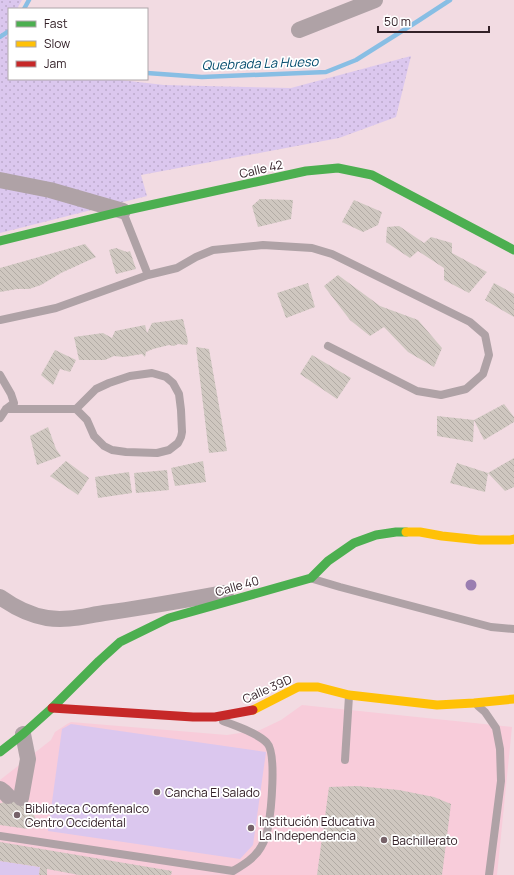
<svg xmlns="http://www.w3.org/2000/svg" width="514" height="875" font-family="Manrope,sans-serif">
<style>
.built{fill:#f8ccda}
.grass{fill:url(#grass-dots)}
.pitch{fill:#dbc7ee}
.lines{fill:none;stroke-linecap:round;stroke-linejoin:round}
.stream{stroke:#88bee4;stroke-width:4.5}
.building{fill:url(#building-back-hatch)}
.lane{stroke:#afa2a6;stroke-width:8}
.street{stroke:#afa2a6;stroke-width:16}
.fast{stroke:#4caf50;stroke-width:9}
.slow{stroke:#ffc107;stroke-width:9}
.jam{stroke:#c62828;stroke-width:9}
.tree{fill:#9a7db1}
.poi-dot{fill:#766269;stroke:#fff;stroke-width:1.5}
.labels{text-anchor:middle;dominant-baseline:central;stroke-width:3.5;stroke-linejoin:round;paint-order:stroke}
.street-label{font-size:12px;fill:#342128;stroke:#fff}
.poi-label{font-size:12px;fill:#342128;stroke:#fff;text-anchor:start}
.water-label{font-size:13px;font-style:italic;fill:#004a6c;stroke:#fff}
</style>
<defs>
<pattern id="grass-dots" width="8" height="8" patternUnits="userSpaceOnUse"><rect width="8" height="8" fill="#dbc7ee"/><path d="M2 2h.1M6 6h.1" fill="none" stroke="#bdabcc" stroke-width="1.8" stroke-linecap="round"/></pattern>
<pattern id="building-back-hatch" width="6" height="6" patternUnits="userSpaceOnUse"><rect width="6" height="6" fill="#cfc7c0"/><path d="M-1 5l2 2M0 0l6 6M5-1l2 2" fill="none" stroke="#b2aba5"/></pattern>
</defs>
<rect width="100%" height="100%" fill="#f2dbe2"/>
<!-- built -->
<path class="built" d="M302,705L512,727L497,875H0V780L51,740L55,732L67,724L71,722L227,735L260,730L281,720Z"/>
<!-- grass -->
<path class="grass" d="M0,0H22L18,7L19,9H9V79H112L164,85L291,88L411,56L396,117L339,138L141,175L147,196L0,233Z"/>
<!-- pitch -->
<path class="pitch" d="M71,724L266,752L253,845L240,859L48,831L62,729Z
M0,861L40,867L39,875H0Z"/>
<g class="lines">
<!-- stream -->
<path class="stream" d="M24,9L29,0
M0,37L9,31
M147,73L202,77L326,72L356,60L418,21L450,0"/>
</g>
<!-- building -->
<path class="building" d="M260,199L293,200L291,219L258,227L252,206Z
M354,200L382,212L378,225L363,232L342,222Z
M399,226L424,243L431,237L452,243V253L487,272L469,293L444,280V268L418,251L410,258L386,242L387,227Z
M85,244L96,257L61,273L41,285L29,289H17L0,292V268Z
M116,248L127,252L130,251L136,269L116,274L109,250Z
M338,275L380,306L418,320L442,348L434,367L408,352L384,327L370,336L350,320L324,286Z
M308,283L315,307L286,318L277,293Z
M494,283L514,294V317L485,300Z
M183,319L188,341L187,345L178,344L174,346L169,345L153,349L146,352L145,357L142,354L124,357L114,356L105,360H79L74,337L103,333L112,338L115,331L145,325L147,333L152,323Z
M196,347L209,349L227,451L209,453Z
M55,350L76,360L70,372L60,369L53,385L41,375Z
M312,355L351,378L337,399L300,374Z
M504,404L514,417V422L484,440L474,420Z
M437,416L474,420L473,442L437,436Z
M48,427L56,449L61,456L37,465L30,436Z
M514,458V487L505,491L488,473Z
M66,461L89,478L78,495L50,476Z
M203,461L206,482L175,486L171,468Z
M457,463L488,473L485,492L450,483Z
M167,470L169,490L136,493L134,473Z
M129,472L132,493L98,498L95,477Z
M357,786L399,790L434,797L451,804L442,875H317L329,787Z
M8,796L25,802V806L29,805L36,819L29,824L28,829L0,825V803H2Z
M0,842L172,871L171,875H79L47,869V875H39L40,867L0,861Z"/>
<g class="lines">
<!-- lane -->
<path class="lane" d="M123,212L148,275L177,268L196,257L213,250L263,245L312,248L332,254L470,322L485,335L489,355L483,374L466,389L441,395L417,391L328,346
M0,320L56,308L148,275
M0,375L11,394L14,403L6,409L0,418
M6,409H76L96,389L109,383L130,376L152,373L166,377L173,383L179,394L181,410L182,432L181,437L178,443L169,450L157,453L126,452L112,450L104,446L94,436L87,420L76,409
M313,579L340,587L491,627L514,629
M478,706L485,712L496,728L500,749L501,781L489,875
M345,760L349,696
M0,836L233,871C243,865 255,858 261,847C264,842 267,833 268,827C271,812 277,753 267,743C258,733 236,726 223,721"/>
<!-- street -->
<path class="street" d="M299,30L375,0
M0,180L50,190L123,211
M0,597C14,607 29,615 47,618C67,621 84,616 104,613C142,608 180,601 218,594L226,593
M0,789L4,792L8,796
M21,798L28,759L23,734"/>
<!-- fast -->
<path class="fast" d="M0,241L123,211L306,171L338,168L372,175L514,250
M0,752L23,734L52,708L99,661L120,642L169,618L311,578L328,561L354,543L376,535L396,532H406"/>
<!-- slow -->
<path class="slow" d="M406,532H420L442,536L480,540H510L514,539
M253,710L298,687H318L349,695L437,705L474,703L514,699"/>
<!-- jam -->
<path class="jam" d="M52,708L193,717H215L253,710"/>
</g>
<!-- trees -->
<circle class="tree" cx="471" cy="585" r="5.5"/>
<!-- markers -->
<g class="poi-dot">
<circle cx="157" cy="792" r="4"/>
<circle cx="17" cy="815" r="4"/>
<circle cx="251" cy="828" r="4"/>
<circle cx="384" cy="840" r="4"/>
</g>
<g class="labels">
<!-- street labels -->
<g class="street-label">
<text transform="translate(261 169) rotate(-13)">Calle 42</text>
<text transform="translate(237 586) rotate(-16)">Calle 40</text>
<text transform="translate(267 689) rotate(-24)">Calle 39D</text>
</g>
<!-- poi labels -->
<g class="poi-label">
<text x="165" y="792">Cancha El Salado</text>
<text x="25" y="808">Biblioteca Comfenalco<tspan x="25" dy="14">Centro Occidental</tspan></text>
<text x="259" y="821">Institución Educativa<tspan x="259" dy="14">La Independencia</tspan></text>
<text x="392" y="840">Bachillerato</text>
</g>
<!-- water labels -->
<g class="water-label">
<text transform="translate(260 63) rotate(-2)">Quebrada La Hueso</text>
</g>
</g>
<!-- legend -->
<rect x="8" y="8" width="140" height="72" fill="#ffffff" stroke="#aea6a9"/>
<rect x="16" y="21" width="20" height="6" fill="#4caf50" stroke="#aea6a9"/>
<text x="44" y="28" font-size="12" fill="#342128">Fast</text>
<rect x="16" y="41" width="20" height="6" fill="#ffc107" stroke="#aea6a9"/>
<text x="44" y="48" font-size="12" fill="#342128">Slow</text>
<rect x="16" y="61" width="20" height="6" fill="#c62828" stroke="#aea6a9"/>
<text x="44" y="68" font-size="12" fill="#342128">Jam</text>
<!-- scale -->
<path d="M378 26v6h111v-6" fill="none" stroke="#342128" stroke-width="2"/>
<text x="384" y="26" font-size="12" fill="#342128" stroke="#ffffff" stroke-width="3" paint-order="stroke">50 m</text>
</svg>
